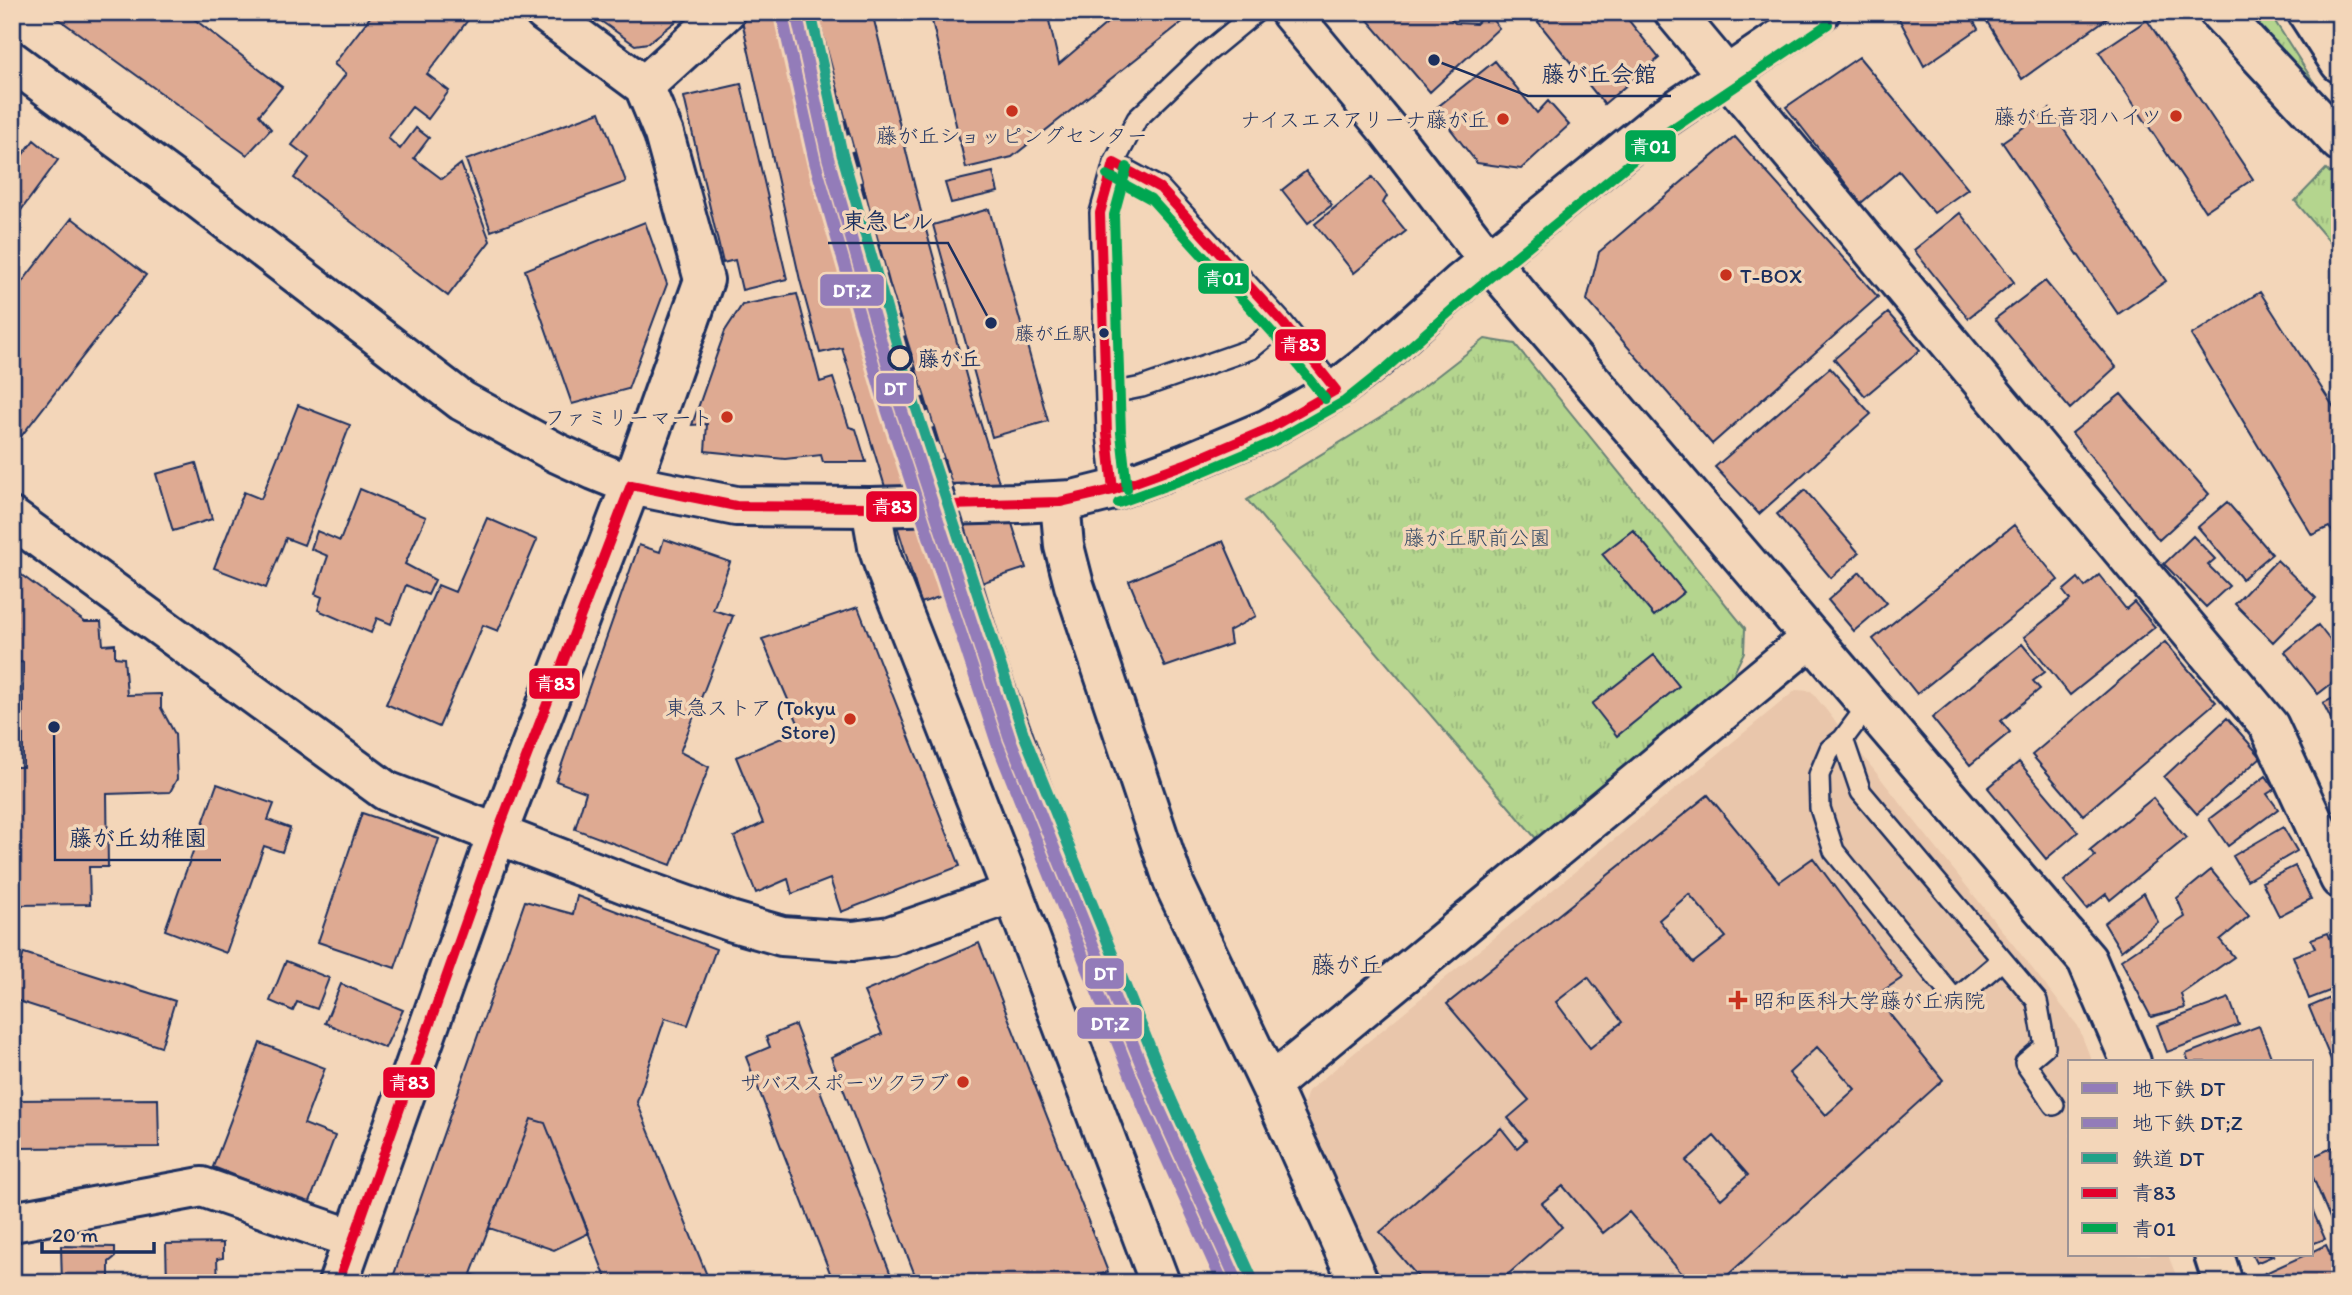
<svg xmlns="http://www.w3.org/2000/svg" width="2352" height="1295" font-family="Itim,'Klee One',sans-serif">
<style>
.built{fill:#e9c6ab}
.grass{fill:url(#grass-tufts);stroke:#688276;stroke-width:2}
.building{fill:#deaa92;stroke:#1b2f5e;stroke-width:2;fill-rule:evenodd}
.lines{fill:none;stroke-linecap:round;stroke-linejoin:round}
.service-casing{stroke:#1b2f5e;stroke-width:24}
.minor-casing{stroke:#1b2f5e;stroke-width:44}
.tertiary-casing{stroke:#1b2f5e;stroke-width:44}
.trunk-casing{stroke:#1b2f5e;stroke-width:44}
.service{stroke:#f3d6b9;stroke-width:19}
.minor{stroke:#f3d6b9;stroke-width:38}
.tertiary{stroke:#f3d6b9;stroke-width:38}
.trunk{stroke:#f3d6b9;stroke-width:38}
.rail-casing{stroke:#1b2f5e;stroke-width:8}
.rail{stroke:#f3d6b9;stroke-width:5;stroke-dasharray:16;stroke-linecap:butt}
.bus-1-casing{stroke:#f3d6b9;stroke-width:16}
.bus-2-casing{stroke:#f3d6b9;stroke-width:16}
.bus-1{stroke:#e4002b;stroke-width:10}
.bus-2{stroke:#00a651;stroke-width:10}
.rail-1-casing{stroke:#f3d6b9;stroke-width:18}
.rail-1{stroke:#20a288;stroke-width:12}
.metro-1-casing{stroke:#f3d6b9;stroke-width:18}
.metro-2-casing{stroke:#f3d6b9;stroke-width:18}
.metro-1{stroke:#937cb9;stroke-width:12}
.metro-2{stroke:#937cb9;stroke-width:12}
.poi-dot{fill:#c8321e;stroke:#f3d6b9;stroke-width:2.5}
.bus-dot{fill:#1b2f5e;stroke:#f3d6b9;stroke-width:2.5}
.stop-dot{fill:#f3d6b9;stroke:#1b2f5e;stroke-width:3.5}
.labels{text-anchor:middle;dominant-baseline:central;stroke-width:7;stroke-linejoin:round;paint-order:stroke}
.bus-label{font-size:19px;fill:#1b2f5e;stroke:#f3d6b9;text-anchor:end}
.poi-label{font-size:21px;fill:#1b2f5e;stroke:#f3d6b9;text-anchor:end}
.stop-label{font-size:21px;font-weight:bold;fill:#1b2f5e;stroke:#f3d6b9;text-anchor:start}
.park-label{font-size:21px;fill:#324865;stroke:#f3d6b9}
.quarter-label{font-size:24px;fill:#1b2f5e;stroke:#f3d6b9}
.leader{fill:none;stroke:#1b2f5e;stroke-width:2.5}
.callout-dot{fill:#1b2f5e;stroke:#f3d6b9;stroke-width:2.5}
.callout-label{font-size:23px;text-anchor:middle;font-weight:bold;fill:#1b2f5e;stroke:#f3d6b9;stroke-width:7;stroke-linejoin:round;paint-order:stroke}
.line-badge{stroke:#f3d6b9;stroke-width:2.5}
.badge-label{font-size:19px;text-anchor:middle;font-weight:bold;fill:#fff}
</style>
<defs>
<pattern id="grass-tufts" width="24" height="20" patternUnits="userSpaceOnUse" patternTransform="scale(1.75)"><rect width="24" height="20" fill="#b4d58e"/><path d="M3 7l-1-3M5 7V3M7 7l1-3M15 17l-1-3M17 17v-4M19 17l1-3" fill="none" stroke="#9ab77d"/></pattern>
</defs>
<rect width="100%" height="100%" fill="#f3d6b9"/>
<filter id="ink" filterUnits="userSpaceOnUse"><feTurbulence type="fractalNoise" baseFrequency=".0143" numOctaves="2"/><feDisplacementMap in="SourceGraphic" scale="14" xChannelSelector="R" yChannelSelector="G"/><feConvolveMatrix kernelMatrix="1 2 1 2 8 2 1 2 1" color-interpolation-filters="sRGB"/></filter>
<g filter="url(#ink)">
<!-- built -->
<path class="built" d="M1796,690L1811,691L2078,1026L2092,1062H2070V1255H2168L2179,1283H1379L1300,1115L1308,1091Z"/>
<!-- grass -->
<path class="grass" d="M2247,12H2269L2322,95Z
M2326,169L2340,183V254L2295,201Z
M1485,339L1515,344L1745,628L1744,652L1733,675L1539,842L1247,500L1396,408Z"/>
<!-- building -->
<path class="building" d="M49,12H185L282,87L259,115L271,129L247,155Z
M374,12H474L427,74L449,91L428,119L412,107L388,138L400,149L416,128L429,138L414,158L442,179L461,164L490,241L448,296L294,178L309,158L292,145L346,74L334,64Z
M588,12H688L648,43L635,45Z
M740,12H872L920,208L970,390L1026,568L921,603L842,348L820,353L800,280Z
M930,12H1047L1059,64L1120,12H1195L1012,157L966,168Z
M1361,12H1445L1455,23L1476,24L1487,13L1499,28L1430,92Z
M1530,12H1622L1659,58L1604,104Z
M1902,12H1969L1978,29L1924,66L1897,15Z
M1998,12H2116L2022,79L1986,20Z
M2147,20L2253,179L2205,211L2099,52Z
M1859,57L1968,189L1934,213L1899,171L1861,203L1786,107Z
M1495,61L1537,113L1548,101L1569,125L1521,169L1477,163L1435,109Z
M741,84L787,279L742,290L735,260L723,263L684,97Z
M2050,109L2166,281L2118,314L2002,142Z
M600,112L626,182L491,231L466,160Z
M1735,137L1878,297L1712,444L1587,300L1599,252Z
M34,140L58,160L16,217L12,214V169Z
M1306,171L1332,205L1308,223L1282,190Z
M993,172L998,192L951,203L945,183Z
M1372,177L1387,196L1383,203L1406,231L1354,273L1315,224Z
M989,209L1048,421L992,437L933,225Z
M1960,213L2014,282L1968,318L1914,250Z
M72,218L146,275L12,448V295Z
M645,222L667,284L628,389L572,404L525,270Z
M2045,281L2116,367L2070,409L1995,319Z
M2260,292L2340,417V543L2329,527L2312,535L2191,335Z
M797,294L820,382L833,378L849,427L856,429L866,462H823L821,455L785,459L705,451L707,424L692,425L725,331L742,305Z
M1888,313L1920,350L1865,396L1834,359Z
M1830,368L1871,414L1759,514L1715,467Z
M2121,394L2209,494L2159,540L2072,433Z
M298,405L350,425L304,545L286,538L266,588L214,568L244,492L261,499Z
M196,463L212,519L173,531L156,474Z
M360,489L426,517L405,564L435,580L428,595L406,585L391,624L377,618L371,633L318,610L322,597L315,594L328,556L311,549L317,531L340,541Z
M1805,490L1859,553L1831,578L1777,514Z
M2227,502L2272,554L2242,579L2198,527Z
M487,518L537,540L498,631L483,625L439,727L386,704L438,585L455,592Z
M2014,525L2058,580L1917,694L1873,639Z
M1633,530L1684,592L1654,616L1602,554Z
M2193,536L2215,559L2208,565L2229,586L2206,607L2164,564Z
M664,539L730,562L713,610L733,616L680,752L709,767L671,865L575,829L586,792L556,781L639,545L660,552Z
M1223,541L1256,616L1229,631L1231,644L1165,667L1129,581Z
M2277,560L2316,598L2273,642L2235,604Z
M12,568L85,622H101L103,645L115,644V657L124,658L127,695L161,694V708L175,734L177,779L170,792L107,794L108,867H89L90,904L18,905L12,767H23V662L12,663Z
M1860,572L1887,603L1854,631L1828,600Z
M2099,575L2126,609L2134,602L2155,627L2070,695L2024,637L2070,600L2063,591L2078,578L2085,587Z
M858,607L960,866L841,912L830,879L792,894L788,879L756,893L734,837L763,823L736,757L801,730L762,639Z
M2318,625L2340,653V677L2318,694L2285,652Z
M2165,642L2216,702L2083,815L2032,755Z
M2022,644L2045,672L2033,681L2040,689L2001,721L2010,732L1970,765L1932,718Z
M1654,655L1679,686L1617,736L1592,704Z
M2340,695V737L2323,703Z
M2227,718L2261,757L2197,814L2164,777Z
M2019,762L2078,832L2046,859L1988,788Z
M2266,776L2275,789L2267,794L2278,809L2228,846L2209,819Z
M217,784L274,804L268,820L290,828L282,852L264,846L226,953L165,930Z
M1708,795L1779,882L1813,858L1902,978L1875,996L1943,1080L1719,1283H1690L1629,1212L1603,1233L1563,1186L1542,1203L1562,1227L1498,1283H1423L1380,1232L1501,1128L1517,1148L1526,1140L1508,1118L1529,1100L1447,1004ZM1689,894L1726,937L1693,963L1659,920ZM1588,977L1622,1022L1590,1048L1556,1002ZM1817,1047L1855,1089L1826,1115L1789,1073ZM1714,1136L1748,1175L1721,1199L1686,1161Z
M2153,798L2186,838L2110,900L2106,894L2087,909L2064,881L2095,856L2090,850Z
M362,813L439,839L395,968L318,942Z
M2283,827L2297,851L2247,880L2233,856Z
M2295,866L2311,899L2279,916L2262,882Z
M2211,870L2249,916L2220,940L2234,957L2181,994L2185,1008L2151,1017L2121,960L2185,917L2177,898Z
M2144,893L2158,922L2121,951L2104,923Z
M577,896L716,949L688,1025L665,1018L637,1102L710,1283H608L545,1123L531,1119L471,1274L487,1280V1283H391L525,901L573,914Z
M2328,933L2340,963V987L2309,999L2293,956L2315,948L2311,939Z
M979,943L1108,1272L1077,1283H918L831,1057L882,1034L864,992Z
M24,953L175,1001L161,1047L12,999V991Z
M286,961L329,978L317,1009L297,1002L293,1011L270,1001Z
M341,984L403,1010L385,1048L325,1023Z
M2340,994V1065L2334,1067L2309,1007Z
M2229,998L2239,1025L2167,1052L2157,1025Z
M795,1025L894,1283H834L746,1057L770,1047L766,1037Z
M2259,1026L2273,1062H2189L2186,1054Z
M260,1043L325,1068L304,1124L335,1136L309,1204L213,1167Z
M2340,1087V1110L2332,1091Z
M158,1099L159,1147L12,1148V1100Z
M531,1119L545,1123L589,1233L554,1250L489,1228Z
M2338,1145L2340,1150V1242L2312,1175V1157Z
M2312,1209L2325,1239L2312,1244Z
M223,1243V1258L217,1259L218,1283H167L166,1244Z
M2326,1245L2340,1277V1283H2265L2261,1275L2305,1255H2312V1252Z
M61,1246L115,1247V1257L109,1262V1283H62Z
M2252,1255H2275L2256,1263Z"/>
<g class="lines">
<!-- service casing -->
<g class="service-casing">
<path id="service" d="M1114,163L1160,188L1283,323L1336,390
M1107,394L1142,387L1251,349L1283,323
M1113,490L1107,434L1100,213L1114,163L1137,119L1204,55L1256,12
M1869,704L1843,739L1861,792L2037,1001L2045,1046L2025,1063L2054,1105
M1843,739L1830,749L1819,775L1820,808L1834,851L1955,1000L2002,960"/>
</g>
<!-- minor casing -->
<g class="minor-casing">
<path id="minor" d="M1674,12L2269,726L2340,879
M644,86L725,12
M1060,502L1064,546L1074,585L1175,886L1270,1085L1359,1283
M871,507L878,547L884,565L1013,893L1160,1283
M12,518L386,791L626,884L730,921L782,936L853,941L890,936L1013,893
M1270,1085L1811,638
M12,1222L202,1187L353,1239"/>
</g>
<!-- tertiary casing -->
<g class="tertiary-casing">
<path id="tertiary" d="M1290,12L1388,130L1489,261L2087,960L2131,1062
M12,61L195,196L462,401L557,453L594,470L631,485L736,506L871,507L1018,503L1073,500L1113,490L1185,464L1268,429L1336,390L1376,359L1462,282L1661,120L1820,12
M2214,1255L2223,1283
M338,1283L497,834L631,485L704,280L664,134L644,86L544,12"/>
</g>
<!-- trunk casing -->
<g class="trunk-casing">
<path id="trunk" d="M2219,12L2340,142
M2307,12L2340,63"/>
</g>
<!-- service -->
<use href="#service" class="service"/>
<!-- minor -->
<use href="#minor" class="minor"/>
<!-- tertiary -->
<use href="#tertiary" class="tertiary"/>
<!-- trunk -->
<use href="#trunk" class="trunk"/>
<!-- rail casing -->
<g class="rail-casing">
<path id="rail" d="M814,12L887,286L1005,665L1108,948L1254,1283"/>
</g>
<!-- rail -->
<use href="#rail" class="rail"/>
<!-- bus-1 casing -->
<g class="bus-1-casing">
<path id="bus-1" d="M631,485L736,506L871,507L1060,502L1113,490L1185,464L1268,429L1336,390L1283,323L1160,188L1114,163
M1113,490L1107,434L1100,213L1114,163
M338,1283L497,834L631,485"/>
</g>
<!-- bus-2 casing -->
<g class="bus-2-casing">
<path id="bus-2" d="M1107,175L1151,199L1272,332L1325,399
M1127,489L1121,433L1114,215L1127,167
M1118,503L1190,477L1273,442L1345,401L1385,369L1471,293L1669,131L1828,24"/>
</g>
<!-- bus-1 -->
<use href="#bus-1" class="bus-1"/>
<!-- bus-2 -->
<use href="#bus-2" class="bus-2"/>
<!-- rail-1 casing -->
<g class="rail-1-casing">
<path id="rail-1" d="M810,12L842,155L908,386L1023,734L1171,1100L1251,1277"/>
</g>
<!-- rail-1 -->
<use href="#rail-1" class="rail-1"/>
<!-- metro-1 casing -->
<g class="metro-1-casing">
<path id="metro-1" d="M796,12L828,158L895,390L1010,739L1158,1106L1238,1283"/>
</g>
<!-- metro-2 casing -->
<g class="metro-2-casing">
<path id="metro-2" d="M782,15L815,162L882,394L997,743L1145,1111L1223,1283"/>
</g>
<!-- metro-1 -->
<use href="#metro-1" class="metro-1"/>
<!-- metro-2 -->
<use href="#metro-2" class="metro-2"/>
</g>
</g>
<!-- markers -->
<g class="poi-dot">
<circle cx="1012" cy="111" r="7"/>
<circle cx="2176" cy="116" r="7"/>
<circle cx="1503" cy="119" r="7"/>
<circle cx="1726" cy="275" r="7"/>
<circle cx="727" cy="417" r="7"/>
<circle cx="850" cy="719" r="7"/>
<path d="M1734.5 989.5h7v7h7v7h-7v7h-7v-7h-7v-7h7z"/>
<circle cx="963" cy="1082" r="7"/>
</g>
<circle class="bus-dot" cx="1104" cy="333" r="6"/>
<circle class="stop-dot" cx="900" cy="358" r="11"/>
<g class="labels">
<!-- bus labels -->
<g class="bus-label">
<text x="1091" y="333">藤が丘駅</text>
</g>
<!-- poi labels -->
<g class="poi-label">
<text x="2162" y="116">藤が丘音羽ハイツ</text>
<text x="1489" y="119">ナイスエスアリーナ藤が丘</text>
<text x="1012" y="135" text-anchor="middle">藤が丘ショッピングセンター</text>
<text x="1740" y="275" text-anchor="start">T-BOX</text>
<text x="713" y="417">ファミリーマート</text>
<text x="836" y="707">東急ストア (Tokyu<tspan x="836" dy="24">Store)</tspan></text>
<text x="1754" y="1000" text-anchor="start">昭和医科大学藤が丘病院</text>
<text x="949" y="1082">ザバススポーツクラブ</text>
</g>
<!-- stop labels -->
<g class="stop-label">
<text x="918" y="358">藤が丘</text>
</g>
<!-- park labels -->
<g class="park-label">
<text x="1477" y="537">藤が丘駅前公園</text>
</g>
<!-- quarter labels -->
<g class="quarter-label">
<text x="1347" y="964">藤が丘</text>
</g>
</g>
<!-- callouts -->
<path class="leader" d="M1434 60L1528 96H1671M991 323L948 243H828M54 727L55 860H221"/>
<g class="callout-dot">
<circle cx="1434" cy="60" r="7"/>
<circle cx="991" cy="323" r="7"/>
<circle cx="54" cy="727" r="7"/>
</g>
<g class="callout-label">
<text x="1599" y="82">藤が丘会館</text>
<text x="888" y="229">東急ビル</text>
<text x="138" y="846">藤が丘幼稚園</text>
</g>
<g class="line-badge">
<rect x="1624" y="129" width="53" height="34" rx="7" fill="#00a651"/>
<rect x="1197" y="262" width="53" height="33" rx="7" fill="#00a651"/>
<rect x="819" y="273" width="66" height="34" rx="7" fill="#937cb9"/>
<rect x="1274" y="328" width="53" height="34" rx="7" fill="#e4002b"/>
<rect x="875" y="372" width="40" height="33" rx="7" fill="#937cb9"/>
<rect x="865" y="490" width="53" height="33" rx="7" fill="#e4002b"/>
<rect x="528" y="667" width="53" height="33" rx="7" fill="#e4002b"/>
<rect x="1084" y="957" width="41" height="33" rx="7" fill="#937cb9"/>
<rect x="1076" y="1006" width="67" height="34" rx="7" fill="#937cb9"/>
<rect x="382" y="1066" width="54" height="33" rx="7" fill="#e4002b"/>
</g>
<g class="badge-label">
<text x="1650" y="153">青01</text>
<text x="1223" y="285">青01</text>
<text x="852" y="297">DT;Z</text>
<text x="1300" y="351">青83</text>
<text x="895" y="395">DT</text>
<text x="892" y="513">青83</text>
<text x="555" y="690">青83</text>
<text x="1105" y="980">DT</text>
<text x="1110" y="1030">DT;Z</text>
<text x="409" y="1089">青83</text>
</g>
<!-- margin -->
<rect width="2352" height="1295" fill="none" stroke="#f3d6b9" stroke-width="42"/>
<rect x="21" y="21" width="2310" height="1253" fill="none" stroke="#1b2f5e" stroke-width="2.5" filter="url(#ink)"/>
<!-- legend -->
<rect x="2068" y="1060" width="245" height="196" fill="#f3d6b9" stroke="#9d9395" stroke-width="2"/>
<rect x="2082" y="1083" width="35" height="10" fill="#937cb9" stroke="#9d9395" stroke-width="2"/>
<text x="2132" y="1096" font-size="21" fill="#1b2f5e">地下鉄 DT</text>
<rect x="2082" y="1118" width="35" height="10" fill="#937cb9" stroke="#9d9395" stroke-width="2"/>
<text x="2132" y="1130" font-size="21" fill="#1b2f5e">地下鉄 DT;Z</text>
<rect x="2082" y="1153" width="35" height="10" fill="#20a288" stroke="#9d9395" stroke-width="2"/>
<text x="2132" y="1166" font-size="21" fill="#1b2f5e">鉄道 DT</text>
<rect x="2082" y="1188" width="35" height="10" fill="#e4002b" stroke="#9d9395" stroke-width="2"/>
<text x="2132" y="1200" font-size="21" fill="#1b2f5e">青83</text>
<rect x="2082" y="1223" width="35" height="10" fill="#00a651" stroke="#9d9395" stroke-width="2"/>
<text x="2132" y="1236" font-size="21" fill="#1b2f5e">青01</text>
<!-- scale -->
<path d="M42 1242v10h112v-10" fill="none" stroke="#1b2f5e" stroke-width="3.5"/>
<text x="52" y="1242" font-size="21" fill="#1b2f5e" stroke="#f3d6b9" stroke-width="5" paint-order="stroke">20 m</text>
</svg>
